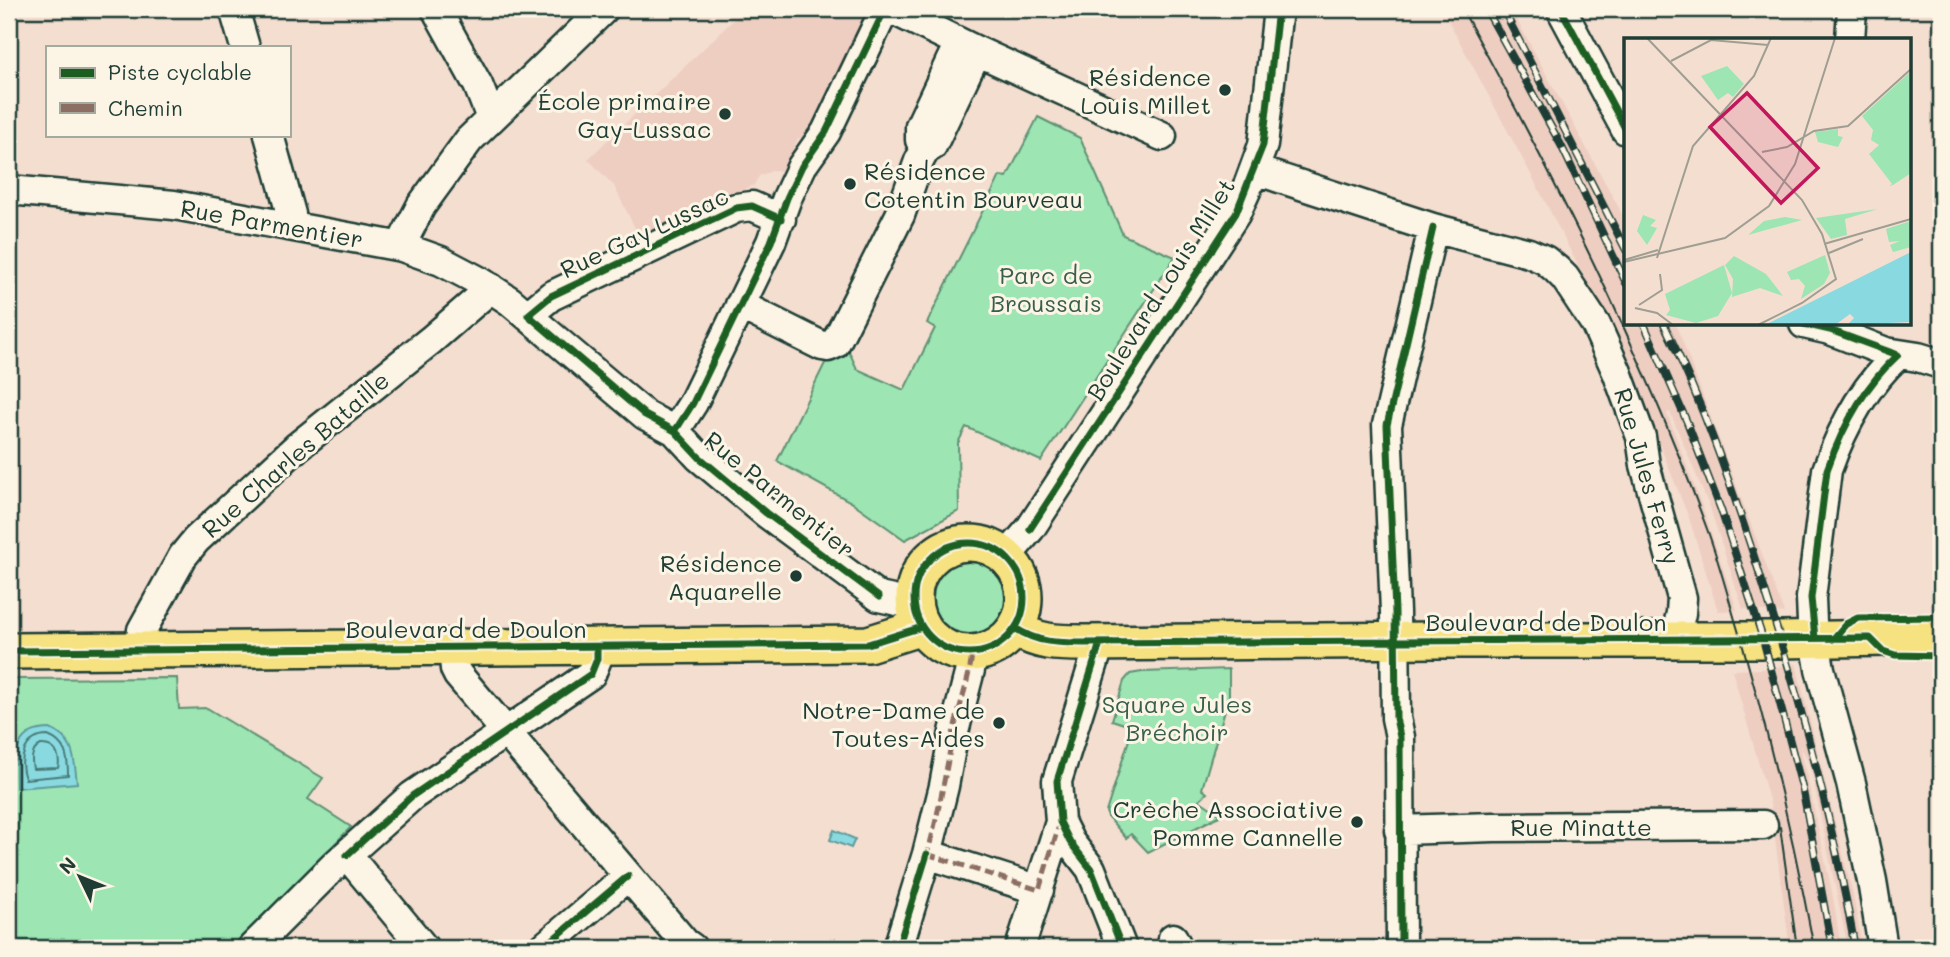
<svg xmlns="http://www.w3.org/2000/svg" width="1950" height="957" font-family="Mali,sans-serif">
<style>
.built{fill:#eecec1}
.green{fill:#9de5b3;stroke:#5e9174;stroke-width:2}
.water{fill:#89dae0;stroke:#5f9b9b;stroke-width:2}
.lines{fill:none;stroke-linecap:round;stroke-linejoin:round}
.shore{stroke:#497c79;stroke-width:2}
.minor-casing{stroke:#1f3d34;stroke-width:33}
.major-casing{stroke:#1f3d34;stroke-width:40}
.minor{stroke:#fcf5e5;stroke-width:28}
.major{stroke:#f7e281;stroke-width:35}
.tram{stroke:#1f3d34;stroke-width:2}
.rail-casing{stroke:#1f3d34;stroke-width:8}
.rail{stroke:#fcf5e5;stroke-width:5;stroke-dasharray:16;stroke-linecap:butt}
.quiet{stroke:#8d6e63;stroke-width:5;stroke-dasharray:10 5;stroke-linecap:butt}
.cycleway-casing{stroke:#fcf5e5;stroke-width:11}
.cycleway{stroke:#1b5e20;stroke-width:7}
.poi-dot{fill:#1f3d34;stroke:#fcf5e5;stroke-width:2.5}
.labels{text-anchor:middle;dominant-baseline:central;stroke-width:6;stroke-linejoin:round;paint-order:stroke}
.poi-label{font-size:24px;fill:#1f3d34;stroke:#fcf5e5;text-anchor:end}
.street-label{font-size:24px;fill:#1f3d34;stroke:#fcf5e5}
.park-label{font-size:24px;fill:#385f4d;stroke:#fcf5e5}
.inset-road{fill:none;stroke:#9f9e92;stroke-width:2}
.view{fill:#c2185b;fill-opacity:0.15;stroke:#c2185b;stroke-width:3.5}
.inset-edge{fill:none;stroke:#1f3d34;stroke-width:3.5}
</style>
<rect width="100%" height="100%" fill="#f4ded0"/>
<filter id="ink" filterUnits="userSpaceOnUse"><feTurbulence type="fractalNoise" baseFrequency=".0143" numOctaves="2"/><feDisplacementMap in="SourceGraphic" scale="14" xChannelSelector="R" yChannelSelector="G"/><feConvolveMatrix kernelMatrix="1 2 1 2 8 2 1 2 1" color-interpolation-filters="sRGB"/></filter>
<g filter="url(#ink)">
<!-- built -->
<path class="built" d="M745,9H868L807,132L802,138H798L793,149L794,158L780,172L774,170L759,176L754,185L640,238L614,186L588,159Z
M1442,9H1511L1519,24L1626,221V324H1676L1784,613L1743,609L1710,508L1670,412L1667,413L1703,509L1737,610L1718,611L1689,518L1651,423L1645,422L1587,283L1534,180Z
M1796,664L1853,895L1862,948H1848L1810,765L1800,745L1833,897L1841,948H1790L1770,803L1732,670L1762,669Z"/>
<!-- green -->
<path class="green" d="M1038,117L1080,138L1123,235L1175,257L1041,461L966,427L958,443L959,511L905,540L853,503L777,461L827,359L848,349L857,369L904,390L935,328L927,323L1000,176L1007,177Z
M928 599a41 41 0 1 1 82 0a41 41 0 1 1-82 0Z
M1229,669V696L1202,789L1207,793L1199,800L1221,815L1148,852L1131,834L1126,838L1108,817L1106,812L1133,727L1112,720L1124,681L1130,674L1142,672Z
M177,678L179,709L207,708L323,778L308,799L351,827L234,948H9V679Z"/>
<!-- water -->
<path class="water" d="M50,729C75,739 74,759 77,783L16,788C16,758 11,729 50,729Z
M834,830L855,839L851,848L830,840Z"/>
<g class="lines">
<!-- shore -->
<path class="shore" d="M48,736C66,743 68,757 68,775L25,779C18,759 24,736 48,736Z
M41,745C55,744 61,756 58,768L33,769C31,759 31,750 41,745Z"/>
<!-- minor casing -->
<g class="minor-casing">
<path id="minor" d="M234,9L245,47
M436,9L478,85L491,118
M891,9L977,51L1162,136
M1561,9L1626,130
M1850,40L1852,9
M269,135L291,214V225
M925,150L920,140V126L959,43
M1255,170L1433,228L1529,253L1545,260L1556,269L1565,278L1596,325L1617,372L1641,437L1645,465L1682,598L1681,613L1675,639
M9,190L174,205L402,247L441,261L481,282L510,301L645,415L675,431L699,457L766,513L879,597L902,602L914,600
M402,247L404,239L421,206L469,140L604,9
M740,305L822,346L828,347L835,344L900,215L919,161L925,150L932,146L977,51
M528,315L551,296L736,208L752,206L781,219
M1804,324L1830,330L1886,352L1918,357L1941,364
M675,431L693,403L771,242L787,198L802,166L826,132L885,9
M1006,557L1030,529L1236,213L1246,191L1263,145L1278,9
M453,648L455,669L458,675L685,943L692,948
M140,649L142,630L183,556L196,540L297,447L431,340L491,288
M1060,822L1070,842L1091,869L1122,948
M1399,830L1494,827L1763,825
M927,854L1039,890
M347,855L424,948
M1173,938L1178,948
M252,948L336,864L412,796L591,674L597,659V647
M543,948L628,876
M898,948L927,854L944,786L954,732L970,670L972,654
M1020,948L1060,822L1057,781L1100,643
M1401,948L1400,737L1396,718L1395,612L1387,425L1433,228
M1883,948L1872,881L1851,783L1820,669L1812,622L1811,598L1827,470C1842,428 1865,385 1898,355"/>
</g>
<!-- major casing -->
<g class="major-casing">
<path id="major" d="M914 598a55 55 0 1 1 110 0a55 55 0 1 1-110 0Z
M1015,628C1037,643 1058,643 1084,643L1438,640H1781L1941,637
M9,651L868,644L922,627"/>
</g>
<!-- minor -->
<use href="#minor" class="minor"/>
<!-- major -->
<use href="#major" class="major"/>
<!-- tram -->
<path class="tram" d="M1462,9C1554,177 1641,349 1707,529C1718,559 1726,589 1735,620C1768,728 1793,837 1814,948
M1780,827L1797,948"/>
<!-- rail casing -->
<g class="rail-casing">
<path id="rail" d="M1486,9L1561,145L1626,283
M1503,9L1626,250
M1644,324L1687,422L1721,510L1763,639L1803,791L1832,948
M1664,324C1703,404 1732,487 1759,572C1799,695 1833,820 1855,948"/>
</g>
<!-- rail -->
<use href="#rail" class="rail"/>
<!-- quiet -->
<path class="quiet" d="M927,854L1039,890L1060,822
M926,858C938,817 945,776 953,734C959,707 969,681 972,654"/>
<!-- cycleway casing -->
<g class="cycleway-casing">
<path id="cycleway" d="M1561,9L1626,130
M781,219L752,206L736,208L551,296L528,315L645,415L675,431L699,457L766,513L879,597
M1804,324L1830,330L1898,355
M675,431L693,403L771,242L787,198L802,166L826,132L885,9
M1030,529L1236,213L1263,145L1278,9
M914 598a55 55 0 1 1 110 0a55 55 0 1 1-110 0Z
M1015,628C1037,643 1058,643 1084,643L1870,638L1883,651L1895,655L1941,656
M1815,638L1811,598L1827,470C1842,428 1865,385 1898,355
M1833,639L1846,624L1858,618L1941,617
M1100,643L1057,781L1060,822L1070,842L1091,869L1122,948
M9,651L868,644L922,627
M347,855L412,796L591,674L597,659V647
M543,948L628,876
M898,948L927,854
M1401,948L1400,737L1396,718L1395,612L1387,425L1433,228"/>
</g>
<!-- cycleway -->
<use href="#cycleway" class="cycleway"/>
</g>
</g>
<!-- markers -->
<g class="poi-dot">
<circle cx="1225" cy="90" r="7"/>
<circle cx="725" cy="114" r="7"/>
<circle cx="850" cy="184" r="7"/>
<circle cx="796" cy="576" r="7"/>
<circle cx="999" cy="723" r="7"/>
<circle cx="1357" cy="822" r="7"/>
</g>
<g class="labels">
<!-- poi labels -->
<g class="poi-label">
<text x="1211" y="76">Résidence<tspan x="1211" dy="28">Louis Millet</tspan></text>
<text x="711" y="100">École primaire<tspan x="711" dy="28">Gay-Lussac</tspan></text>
<text x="864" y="170" text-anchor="start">Résidence<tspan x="864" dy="28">Cotentin Bourveau</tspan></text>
<text x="782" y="562">Résidence<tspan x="782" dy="28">Aquarelle</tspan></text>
<text x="985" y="709">Notre-Dame de<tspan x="985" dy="28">Toutes-Aides</tspan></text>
<text x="1343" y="808">Crèche Associative<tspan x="1343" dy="28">Pomme Cannelle</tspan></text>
</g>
<!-- street labels -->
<g class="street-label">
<text transform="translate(272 223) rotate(10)">Rue Parmentier</text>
<text transform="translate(644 232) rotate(-25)">Rue Gay Lussac</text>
<text transform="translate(1160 289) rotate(-58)">Boulevard Louis Millet</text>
<text transform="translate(295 454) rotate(-41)">Rue Charles Bataille</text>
<text transform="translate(1648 476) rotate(74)">Rue Jules Ferry</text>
<text transform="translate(780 494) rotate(39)">Rue Parmentier</text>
<text x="1546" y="621">Boulevard de Doulon</text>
<text x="466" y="628">Boulevard de Doulon</text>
<text x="1581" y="826">Rue Minatte</text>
</g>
<!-- park labels -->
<g class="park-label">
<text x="1046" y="274">Parc de<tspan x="1046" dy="28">Broussais</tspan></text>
<text x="1177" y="703">Square Jules<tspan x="1177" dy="28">Bréchoir</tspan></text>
</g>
</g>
<!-- overview -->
<g transform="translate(1624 38)">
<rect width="287" height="287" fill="#f4ded0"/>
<path d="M103,28L120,46L109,59L104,55L94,62L77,38ZM285,35L287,135L269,147L265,148L268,146L245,116L255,107L247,102L249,92L238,78ZM214,91V98L219,99L214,109L194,104L191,94ZM254,171L221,181L223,197L207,201L192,180ZM19,177L32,182L26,188L33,190L23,207L13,193ZM161,179L178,182L124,197L140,183ZM287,183V209L269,214L266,207L276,203L265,204L262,191ZM201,217L206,235L200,246L177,261L181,248L175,241L167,242L163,234ZM110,218L142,236L159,258L136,250L108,259L109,241L101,227ZM100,227L108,255L94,278L72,285L42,277L46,272L41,256Z" fill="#9de5b3"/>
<path d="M287,214V284L223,287L230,280L226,276L211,287H141Z" fill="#89dae0"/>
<path class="inset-road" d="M23,0L178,162L198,196L212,241L178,265L134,287M47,23L87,2L144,7M138,114L163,109L190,93L224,88L287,31M200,206L287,181M205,215L239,201M33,220L69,108L130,38L147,0M0,222L34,212M0,224L101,200L145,168L171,126L211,0M15,267L38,252L36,236M11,270L33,275L49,287"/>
<path class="view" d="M123,55L194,130L157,165L86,89Z"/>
<rect width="287" height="287" class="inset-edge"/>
</g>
<!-- margin -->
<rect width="1950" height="957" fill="none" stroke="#fcf5e5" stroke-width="35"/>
<rect x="18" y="18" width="1915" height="922" fill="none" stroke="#1f3d34" stroke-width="2.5" filter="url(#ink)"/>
<!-- legend -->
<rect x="46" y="46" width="245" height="91" fill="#fcf5e5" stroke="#a4ab9e" stroke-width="2"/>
<rect x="60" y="68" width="35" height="10" fill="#1b5e20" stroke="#a4ab9e" stroke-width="2"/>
<text x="108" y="80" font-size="21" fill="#1f3d34">Piste cyclable</text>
<rect x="60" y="103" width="35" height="10" fill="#8d6e63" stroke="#a4ab9e" stroke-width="2"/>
<text x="108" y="116" font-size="21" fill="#1f3d34">Chemin</text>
<!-- north arrow -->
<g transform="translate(80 877) rotate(313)" stroke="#fcf5e5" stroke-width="5" paint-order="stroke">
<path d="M0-5L12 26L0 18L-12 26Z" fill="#1f3d34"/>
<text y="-10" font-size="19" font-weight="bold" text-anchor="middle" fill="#1f3d34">N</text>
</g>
</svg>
